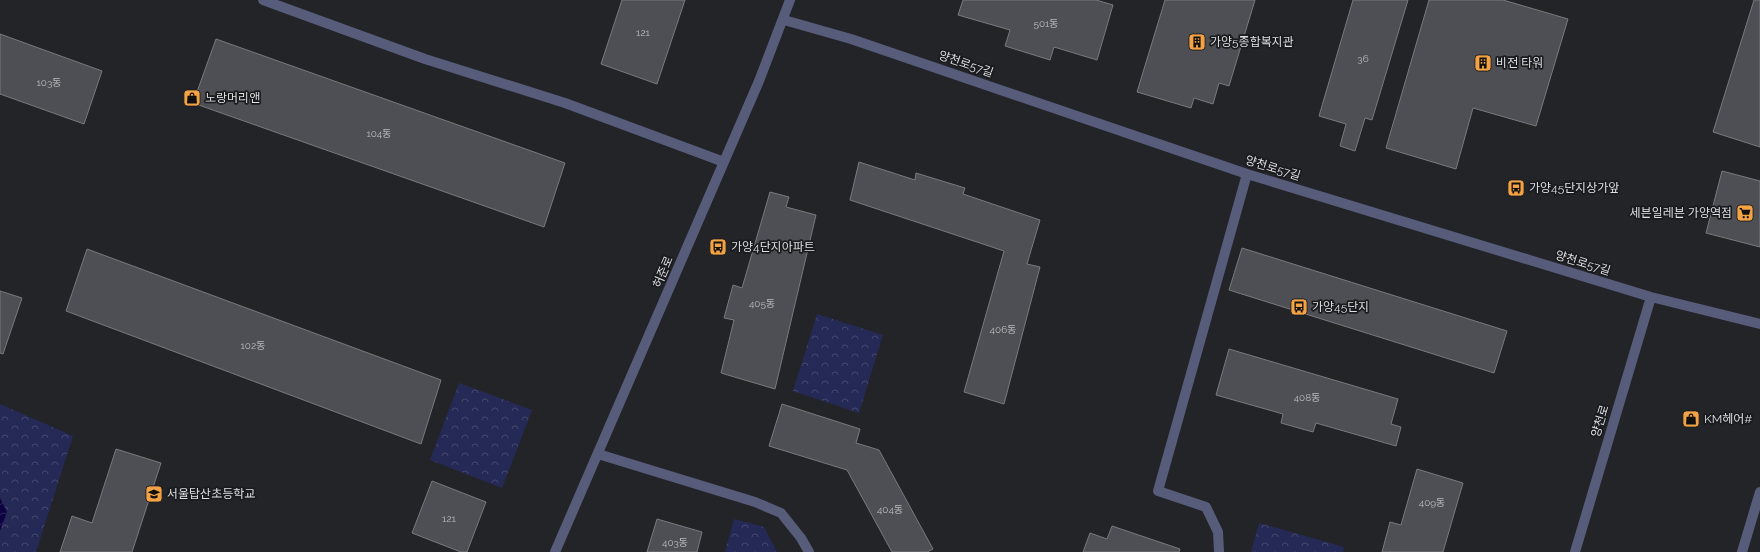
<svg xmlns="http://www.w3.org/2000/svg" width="1760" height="552" font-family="Raleway,'Noto Sans KR',sans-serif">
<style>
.forest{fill:url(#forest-crowns)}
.water{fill:url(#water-waves)}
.building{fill:#4e4f54;stroke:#797a7f}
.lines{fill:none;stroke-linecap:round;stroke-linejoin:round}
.minor{stroke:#575c7b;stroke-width:10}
.labels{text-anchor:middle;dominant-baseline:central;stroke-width:3.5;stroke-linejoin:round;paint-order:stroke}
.number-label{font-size:10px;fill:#bbbbbe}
.poi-label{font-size:12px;fill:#dfdfe2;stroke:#1a1b1f;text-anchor:start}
.street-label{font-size:12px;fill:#dfdfe2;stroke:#1a1b1f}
</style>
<defs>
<pattern id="forest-crowns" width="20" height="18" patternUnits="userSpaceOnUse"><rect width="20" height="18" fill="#252956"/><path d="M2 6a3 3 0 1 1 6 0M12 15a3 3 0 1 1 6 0" fill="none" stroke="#44486e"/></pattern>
<pattern id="water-waves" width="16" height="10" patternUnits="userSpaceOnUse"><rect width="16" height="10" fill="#0d0242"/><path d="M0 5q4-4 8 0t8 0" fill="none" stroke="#30265d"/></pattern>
</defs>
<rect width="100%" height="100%" fill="#232428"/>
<!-- forest -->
<path class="forest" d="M817,314L883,335L859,413L793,391Z
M459,383L532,410L502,488L430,460Z
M0,404L73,436L36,552H0Z
M734,519L764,527L777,552H725Z
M1259,523L1344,547L1343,552H1251Z"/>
<!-- water -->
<path class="water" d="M0,498L7,512L0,531Z"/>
<!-- building -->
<path class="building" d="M622,0H685L657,84L601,64Z
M963,0H1096L1113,5L1097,60L1054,47L1050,60L1005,46L1010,30L958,15Z
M1165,0H1255L1229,86L1219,83L1213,104L1194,98L1191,108L1137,92Z
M1353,0H1408L1372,120L1365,118L1355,151L1340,146L1346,124L1319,116Z
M1429,0H1503L1568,19L1536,126L1473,108L1456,169L1386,148Z
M1754,0H1760V147L1713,132Z
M0,34L102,71L84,124L0,94Z
M216,39L565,163L544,227L193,103Z
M859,162L915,180L916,173L965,188L963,194L1040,220L1027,264L1040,267L1004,404L964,392L1004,251L850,200Z
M1722,171L1760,181V247L1706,233Z
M770,192L789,197L786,207L816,215L775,389L721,373L734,320L724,318L733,285L742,288Z
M1242,248L1507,331L1494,373L1229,290Z
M87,249L441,380L421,444L66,311Z
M0,291L22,298L3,354L0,353Z
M1229,349L1398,399L1391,424L1401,427L1396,446L1316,423L1313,432L1281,423L1283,414L1216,395Z
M782,404L860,429L856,443L879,450L933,549L927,552H892L847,470L769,446Z
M116,449L161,463L132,552H60L72,516L92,523Z
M1417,469L1463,483L1443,552H1382L1390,522L1401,525Z
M432,481L486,502L467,552H461L412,533Z
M657,519L702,532L697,552H647Z
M1112,526L1180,549L1179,552H1083L1090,533L1107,539Z"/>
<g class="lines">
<!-- minor -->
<path class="minor" d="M263,0L425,59L565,103L724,162
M784,20L851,39L1247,174L1651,297L1760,324
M598,454L755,502L781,513L801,538L809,552
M555,552L759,81L790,0
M1219,552L1218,532L1206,507L1158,491L1247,174
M1575,552L1651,297
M1742,552L1760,492"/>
</g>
<!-- icons -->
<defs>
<g id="building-square" transform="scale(0.9)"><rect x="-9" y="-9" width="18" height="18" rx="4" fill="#f4a344" stroke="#1a1b1f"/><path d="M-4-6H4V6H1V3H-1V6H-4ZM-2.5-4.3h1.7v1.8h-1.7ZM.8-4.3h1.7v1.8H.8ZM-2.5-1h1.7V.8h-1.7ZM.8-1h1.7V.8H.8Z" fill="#111"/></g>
<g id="shop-square" transform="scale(0.9)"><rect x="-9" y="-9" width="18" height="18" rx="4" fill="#f4a344" stroke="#1a1b1f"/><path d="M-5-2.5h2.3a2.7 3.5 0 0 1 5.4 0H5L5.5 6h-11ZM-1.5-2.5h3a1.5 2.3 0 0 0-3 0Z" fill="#111"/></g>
<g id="bus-square" transform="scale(0.9)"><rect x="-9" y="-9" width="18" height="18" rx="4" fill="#f4a344" stroke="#1a1b1f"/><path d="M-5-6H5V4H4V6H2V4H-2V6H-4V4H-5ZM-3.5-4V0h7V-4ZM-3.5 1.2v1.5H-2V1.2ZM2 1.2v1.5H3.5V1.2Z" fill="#111"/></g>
<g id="supermarket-square" transform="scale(0.9)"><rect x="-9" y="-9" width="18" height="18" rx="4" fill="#f4a344" stroke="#1a1b1f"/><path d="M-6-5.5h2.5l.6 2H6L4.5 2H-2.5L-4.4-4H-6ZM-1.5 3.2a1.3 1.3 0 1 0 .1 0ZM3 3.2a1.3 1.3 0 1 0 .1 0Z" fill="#111"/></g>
<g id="school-square" transform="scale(0.9)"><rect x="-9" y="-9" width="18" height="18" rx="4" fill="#f4a344" stroke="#1a1b1f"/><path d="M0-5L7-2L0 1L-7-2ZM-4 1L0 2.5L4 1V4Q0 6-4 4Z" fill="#111"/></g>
</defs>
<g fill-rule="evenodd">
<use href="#building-square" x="1197" y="42"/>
<use href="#building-square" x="1483" y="63"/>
<use href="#shop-square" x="192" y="98"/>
<use href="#bus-square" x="1516" y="188"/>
<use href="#supermarket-square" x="1745" y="213"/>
<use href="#bus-square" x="718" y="247"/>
<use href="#bus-square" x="1299" y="307"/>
<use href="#shop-square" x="1691" y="419"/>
<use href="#school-square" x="154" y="494"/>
</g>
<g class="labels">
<!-- number labels -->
<g class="number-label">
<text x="1046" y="23">501동</text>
<text x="643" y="32">121</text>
<text x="1363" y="58">36</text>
<text x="49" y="82">103동</text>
<text x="379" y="133">104동</text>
<text x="762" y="303">405동</text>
<text x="1003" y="329">406동</text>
<text x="253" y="345">102동</text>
<text x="1307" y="397">408동</text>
<text x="1432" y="502">409동</text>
<text x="890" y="509">404동</text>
<text x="449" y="518">121</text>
<text x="675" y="542">403동</text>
</g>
<!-- poi labels -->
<g class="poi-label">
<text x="1210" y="42">가양5종합복지관</text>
<text x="1496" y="63">비전 타워</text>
<text x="205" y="98">노랑머리앤</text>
<text x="1529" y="188">가양45단지상가앞</text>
<text x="1732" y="213" text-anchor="end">세븐일레븐 가양역점</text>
<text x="731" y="247">가양4단지아파트</text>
<text x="1312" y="307">가양45단지</text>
<text x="1704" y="419">KM헤어#</text>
<text x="167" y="494">서울탑산초등학교</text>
</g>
<!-- street labels -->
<g class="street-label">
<text transform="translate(966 64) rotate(19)">양천로57길</text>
<text transform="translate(1273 168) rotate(17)">양천로57길</text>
<text transform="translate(1583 263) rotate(17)">양천로57길</text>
<text transform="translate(663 272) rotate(-67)">허준로</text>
<text transform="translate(1600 421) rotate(-73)">양천로</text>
</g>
</g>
</svg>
